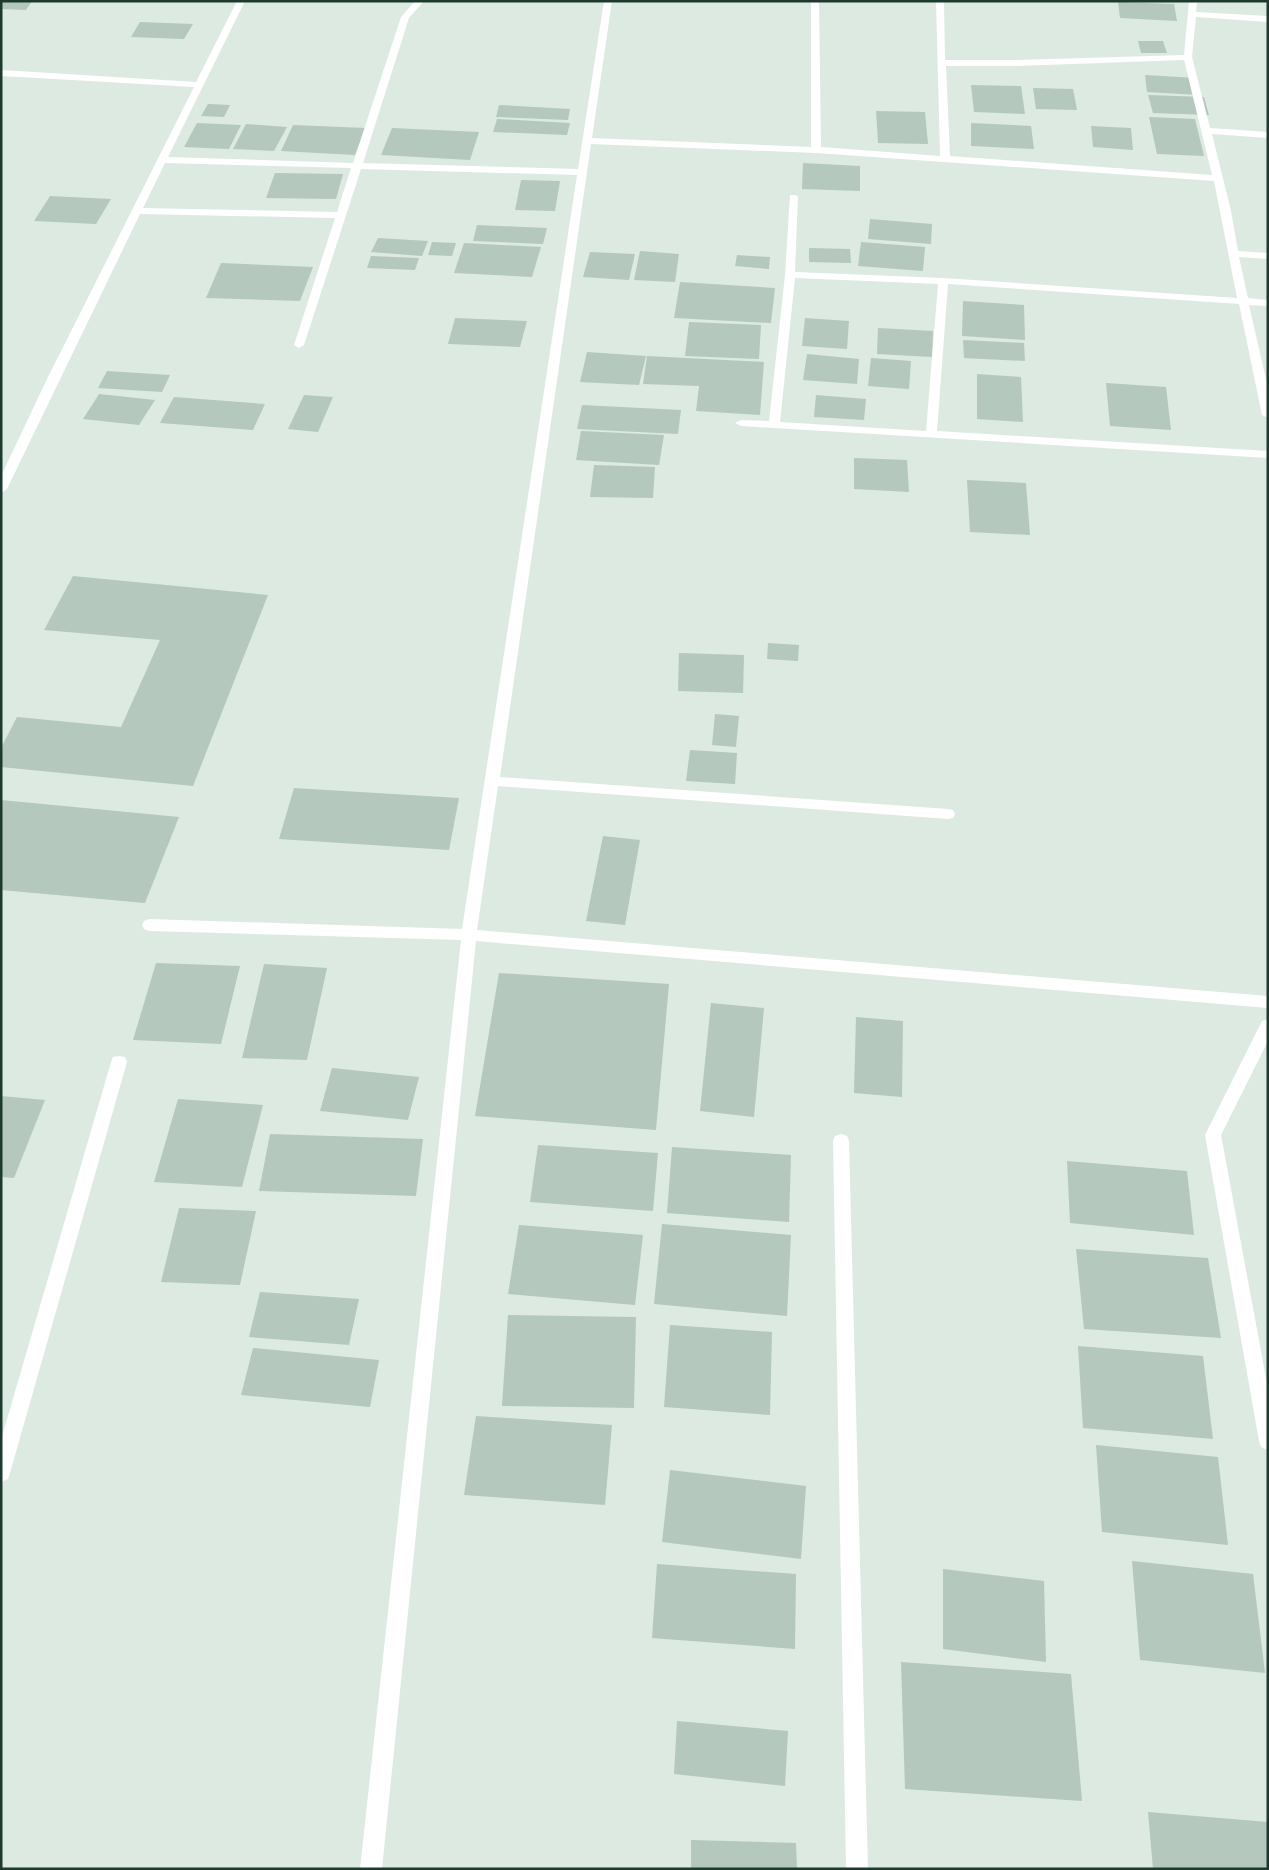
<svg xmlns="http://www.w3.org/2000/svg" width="1269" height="1870" font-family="'DejaVu Sans',sans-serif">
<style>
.building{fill:#b4c8bd}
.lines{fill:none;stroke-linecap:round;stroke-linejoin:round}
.minor{fill:#fff;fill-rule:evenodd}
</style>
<rect width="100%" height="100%" fill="#dceae2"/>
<!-- building -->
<path class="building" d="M2,1H32L26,10L1,9Z
M1118,2L1174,4L1177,21L1120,18Z
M140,22L193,24L184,39L131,37Z
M1138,41H1163L1167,53H1141Z
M1145,75L1196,78L1199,95L1147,92Z
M971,85L1021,86L1025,114L974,112Z
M1033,88L1073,89L1077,110L1036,109Z
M1148,95L1204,97L1209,115L1153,113Z
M208,104L230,105L224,117L201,116Z
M499,105L570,109L568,120L496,117Z
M876,111L925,112L928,144L878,143Z
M1149,117L1195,119L1204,156L1157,154Z
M497,119L570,123L567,135L493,132Z
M197,123L241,125L229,149L184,147Z
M971,123L1031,126L1034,149L971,146Z
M246,124L287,127L274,151L233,149Z
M293,125L366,128L355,155L281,151Z
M1091,126L1131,128L1133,150L1093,147Z
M392,128L479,132L470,160L381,155Z
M803,163L860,166V191L802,189Z
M275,173L343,174L336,199L266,198Z
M521,180L560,181L555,211L515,210Z
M50,196L111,199L96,224L34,221Z
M870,219L932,224L931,244L868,239Z
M477,225L547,228L543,244L473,241Z
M378,238L428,241L422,256L371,252Z
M432,242L456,243L452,256L428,255Z
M861,242L925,247L923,271L858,266Z
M464,243L541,247L532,277L454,273Z
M809,248L850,249L851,263L809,262Z
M640,251L679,254L675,282L634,280Z
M590,252L635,254L629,280L583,277Z
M737,255L770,257L769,269L735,266Z
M371,256L419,258L415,270L367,268Z
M221,263L313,267L300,301L206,298Z
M680,282L775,288L771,323L674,318Z
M963,301L1024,305L1025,340L962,336Z
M455,318L527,321L520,347L448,344Z
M805,318L849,321L847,349L802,346Z
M689,322L761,325L759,359L685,356Z
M878,328L933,331L932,357L877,354Z
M963,340L1024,343L1025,361L964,358Z
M587,352L646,356L639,385L580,382Z
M807,354L859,359L857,384L803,380Z
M647,356L764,362L760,415L696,411L699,386L643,384Z
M871,358L911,361L909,389L868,386Z
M107,371L170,375L162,392L98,388Z
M977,374L1021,377L1023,422L977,419Z
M1106,383L1166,387L1171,430L1110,426Z
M99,394L155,400L139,425L83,419Z
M304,395L333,397L318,432L288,429Z
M816,395L866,399L864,420L814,417Z
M174,397L265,404L253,430L160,423Z
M582,405L681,410L678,434L577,429Z
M581,431L664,435L659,465L576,460Z
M854,458L907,460L909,492L854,489Z
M594,465L655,467L653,498L590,497Z
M967,480L1026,483L1030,535L970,532Z
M73,576L268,595L193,786L1,767V748L17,717L121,727L160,640L44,630Z
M768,643L799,645L798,661L767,659Z
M679,653L744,655L743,693L678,691Z
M715,714L739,716L736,747L712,745Z
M690,750L737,753L735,784L686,781Z
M294,788L459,798L449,850L279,839Z
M1,800L179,817L145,903L1,890Z
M603,836L640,840L625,925L586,921Z
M156,963L240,966L221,1044L133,1040Z
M264,964L327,968L307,1060L242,1058Z
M499,973L669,984L656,1130L475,1116Z
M711,1003L764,1008L754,1117L700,1111Z
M856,1017L903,1021L902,1097L854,1093Z
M332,1068L419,1077L408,1120L320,1111Z
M1,1096L45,1100L14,1178L1,1177Z
M178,1099L263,1105L242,1187L154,1182Z
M270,1134L423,1139L416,1196L259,1191Z
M538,1145L658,1153L653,1211L530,1202Z
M672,1147L791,1155L789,1222L667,1213Z
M1067,1161L1187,1171L1194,1235L1070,1223Z
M179,1208L256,1211L240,1285L161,1282Z
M662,1224L791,1235L787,1316L654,1304Z
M519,1225L643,1235L635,1305L508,1294Z
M1076,1249L1208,1258L1221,1338L1084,1329Z
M260,1292L359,1299L349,1345L249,1337Z
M508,1315L636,1317L634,1408L502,1406Z
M670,1325L772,1332L770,1415L664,1407Z
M1078,1346L1203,1356L1213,1439L1083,1428Z
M253,1348L379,1360L370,1407L241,1395Z
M476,1416L612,1425L605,1505L464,1495Z
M1096,1445L1218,1457L1228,1545L1102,1532Z
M670,1470L806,1486L801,1559L662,1542Z
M1132,1561L1253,1574L1265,1673L1140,1660Z
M657,1564L796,1574L795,1649L652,1638Z
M943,1569L1044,1581L1046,1662L943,1649Z
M901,1662L1071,1674L1082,1801L905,1789Z
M677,1721L788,1731L785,1786L674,1774Z
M1148,1812L1268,1822V1869H1153Z
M691,1840L796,1843L797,1869H691Z"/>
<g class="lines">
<!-- minor -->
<path class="minor" d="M237,1H245L168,157L353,163L401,17L415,1H424L409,18L363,163L578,169L604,1H612L592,138L811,147V1H819L821,147L940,156L936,1H944L945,60H1017L1184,55L1189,1H1197L1196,12L1268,16V22L1196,17L1192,57L1210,128L1268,132V138L1212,134L1231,211L1238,251L1268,253V259L1239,257L1248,298L1268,300V306L1249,305L1268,388V418L1262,415L1239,304L948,284L937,431L1268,451V458L741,426L735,423L741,420L769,421L785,275L790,195H796L798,197L795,272L943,278L1237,298L1214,181L816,153L591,144L500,777L948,809L953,810L955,814L953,818L948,819L498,786L477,930L1268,996V1008L476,941L382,1869H360L461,940L149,931L144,929L142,925L144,921L149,919L462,929L577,175L361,169L304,345L299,348L294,345L335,218L140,214L7,489L1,493V476L47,379L194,87L1,76V70L196,82ZM1184,60L1212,175L950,156L946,66H1017ZM165,163L351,168L337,212L143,208ZM795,278L938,284L926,431L780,422Z
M1268,1019V1041L1221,1135L1268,1389V1450L1261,1447L1259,1441L1205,1135L1262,1021Z
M119,1056L125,1057L127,1062L10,1473L8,1479L1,1482V1440L111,1062L113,1057Z
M841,1134L847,1136L849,1141L868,1869H846L833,1141L835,1136Z"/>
</g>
<!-- border -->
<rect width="1269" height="1870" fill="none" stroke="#1d3a2e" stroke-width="5"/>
</svg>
